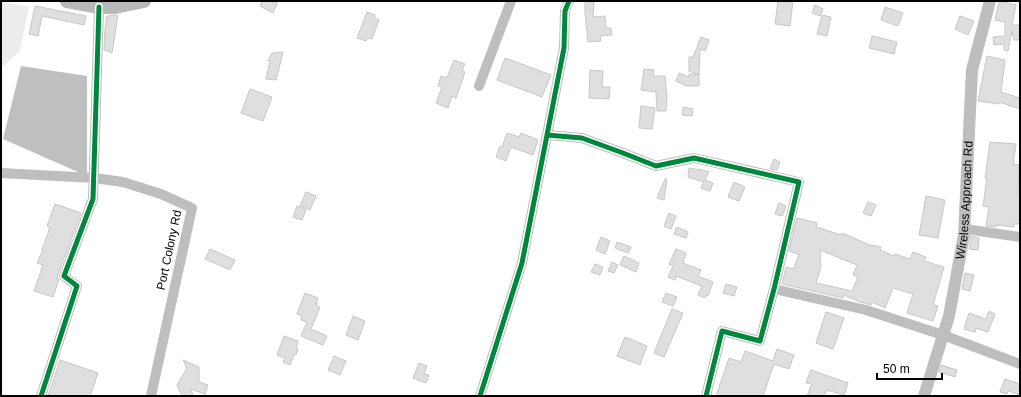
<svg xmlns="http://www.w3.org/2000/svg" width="1021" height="397" font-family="Helvetica,sans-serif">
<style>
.green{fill:#ececec}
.water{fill:#bfbfbf}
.building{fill:#dfdfdf;stroke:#c7c7c7;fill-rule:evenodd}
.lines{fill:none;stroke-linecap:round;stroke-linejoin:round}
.minor{stroke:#bebebe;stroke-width:10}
.tertiary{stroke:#bebebe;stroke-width:12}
.secondary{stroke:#b8b8b8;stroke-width:14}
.cycleway-casing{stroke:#fff;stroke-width:8}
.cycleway{stroke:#00873e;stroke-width:5}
.labels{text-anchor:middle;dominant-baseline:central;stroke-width:4;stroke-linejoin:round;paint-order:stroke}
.street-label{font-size:12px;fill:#000;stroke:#fff}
</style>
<rect width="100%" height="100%" fill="#fff"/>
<!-- green -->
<path class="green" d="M1,1L29,7L20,51L1,68Z"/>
<!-- water -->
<path class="water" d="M21,66L87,76V176L3,139Z"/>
<!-- building -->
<path class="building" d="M262,1H278L273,13L260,6Z
M585,1L594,2L593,17L605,16L606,28H611L612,35L600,36L601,41L588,42L585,13Z
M778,1H793L790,26L775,24Z
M999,1L1016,5L1012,25H1020V40H1014L1012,31L1008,51L1004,50V44L994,45L993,37L1005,36V22L995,20Z
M815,5L823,9L820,16L812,13Z
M35,6L86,16L84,25L42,16L38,36L29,34Z
M885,7L903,13L898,26L881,20Z
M367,12L375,15L374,18L379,20L372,39L368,38L366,41L357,38Z
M117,15H118L112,53L104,50L105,30L107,16Z
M822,15L831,17L827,36L817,34Z
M960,16L974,21L968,35L955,29Z
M872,36L897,42L894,54L869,48Z
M701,37L709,40L705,51L700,49L699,75L689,71V57H693Z
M283,52L276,80L266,79L270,61H268L272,53Z
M987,56L1005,60L1001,92L1020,98V109L999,102V104L978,101Z
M505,58L551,75L542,97L497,80Z
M454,60L465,64L462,71L465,72L456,98L452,96L448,108L436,103L442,87L438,86L441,76L447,78Z
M644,69L654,70L653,76H665L667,97L666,111H657L656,92L641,90Z
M590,70L603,71L602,87H610L609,99L589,98Z
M679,73L689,77V74L699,75V86H687L676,81Z
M250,89L272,97L263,121L241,113Z
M641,106L655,108L652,129L639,128Z
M683,107L693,109L692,116L682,115Z
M507,133L519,137L521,133L538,140L533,155L511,147L506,161L496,157L500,146L502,147Z
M990,142L1016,144L1013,164L1019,165L1018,194H1020V224H1014V227L996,225V227L986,226L989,207L983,206L987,178H985Z
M774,159L780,162L777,170L770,169Z
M689,168L702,170L709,172L705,180L713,183L710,191L701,188L704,182L688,177Z
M665,179H667L664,200L657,198Z
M734,182L745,187L739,201L728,197Z
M306,192L316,196L310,210L300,206Z
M926,196L945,200L938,238L919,235Z
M868,202L876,205L871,216L863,213Z
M779,203L786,206L782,216L775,214Z
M55,204L81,213L58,274L57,279H59L53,297L34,291L43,265L37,263L43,250H42L50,227L47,226Z
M297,206L306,210L302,220L293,217Z
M669,213L676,216L671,229L664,226Z
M797,218L817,223L816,227L841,235L842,233L872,246L873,245L881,247L880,250L894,256L895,254L910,259L913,252L926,257L924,261L944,267L933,305L938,306L933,321L907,313L913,294L893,288L885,308L872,302L871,305L860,302L844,295L843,298L782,284L786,267L794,269L799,254L789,251ZM820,250L857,265L853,275L858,277L852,291L816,283L821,267Z
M677,227L688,232L686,238L674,234Z
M971,236L979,238L978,250L969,249Z
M601,237L610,241L605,254L596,250Z
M617,242L631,247L628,253L615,248Z
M210,249L235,260L230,270L205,259Z
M676,249L686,253L683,263L701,270L698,276L713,282L708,296L706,295L705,298L698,295L702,286L676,276L675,280L668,277L673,266L669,264Z
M624,256L639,263L636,272L620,265Z
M612,262L618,265L614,273L608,271Z
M595,264L603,267L600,275L591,272Z
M965,273L974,275L970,291L962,289Z
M726,284L737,287L734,296L723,293Z
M305,293L318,298L316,305L320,307L311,329L327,336L323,345L301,336L307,322L301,320L302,316L297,314Z
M666,293L677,297L673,306L662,302Z
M672,309L683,313L664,357L654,353Z
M989,311L995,314L988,332L976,328L975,332L964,329L969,313L986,319Z
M826,312L844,318L833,349L816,343Z
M353,316L365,321L358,340L346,335Z
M284,336L298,341L296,348L298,349L296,355L294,354L290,365L283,362L285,358L277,355Z
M625,337L647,346L640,365L617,356Z
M777,349L794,355L789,369L774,364L763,396H716L729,358L741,362L745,351L773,361Z
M334,356L346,361L340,375L328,370Z
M60,360L98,373L90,396H48Z
M183,360L199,367V382L208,385L205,394L190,389L194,396H182L177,385L187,368Z
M419,363L427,366L424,374L429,375L426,383L413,378Z
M941,365L957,370L955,377L939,372Z
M811,370L848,383L844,395L827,390L824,396H807L812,384L806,383Z
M1005,379L1020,384V395L1008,391L1007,394L1000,392Z"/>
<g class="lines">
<!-- minor -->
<path class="minor" d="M479,86L511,1
M547,135L582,138L623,153L656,166L694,158L799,182L774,289L760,341L722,331L706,396
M1,173L94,178L123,182L161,194L192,208L151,396
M965,229L1020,237
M774,289L866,310L943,335L1020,364
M41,396L77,286L64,276L93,199L99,7
M480,396L522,263L564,48L565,11L569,1"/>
<!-- tertiary -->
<path class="tertiary" id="s1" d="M924,396L949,316L964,235L972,70L990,1"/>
<!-- secondary -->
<path class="secondary" d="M67,1L99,7H115L144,1"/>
<!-- cycleway casing -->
<g class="cycleway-casing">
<path id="cycleway" d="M547,135L582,138L623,153L656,166L694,158L799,182L774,289L760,341L722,331L706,396
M41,396L77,286L64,276L93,199L99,7
M480,396L522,263L564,48L565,11L569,1"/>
</g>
<!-- cycleway -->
<use href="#cycleway" class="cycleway"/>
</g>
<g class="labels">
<!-- street labels -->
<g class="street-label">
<text stroke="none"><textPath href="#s1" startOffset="201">Wireless Approach Rd</textPath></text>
<text transform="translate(169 250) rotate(-78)">Port Colony Rd</text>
</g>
</g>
<!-- border -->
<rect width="1021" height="397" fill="none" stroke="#000000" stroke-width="4"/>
<!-- scale -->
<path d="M877 373v6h65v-6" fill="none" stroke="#000000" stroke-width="2"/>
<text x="883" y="373" font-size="12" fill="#000000" stroke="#ffffff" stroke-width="3" paint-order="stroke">50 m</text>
</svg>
